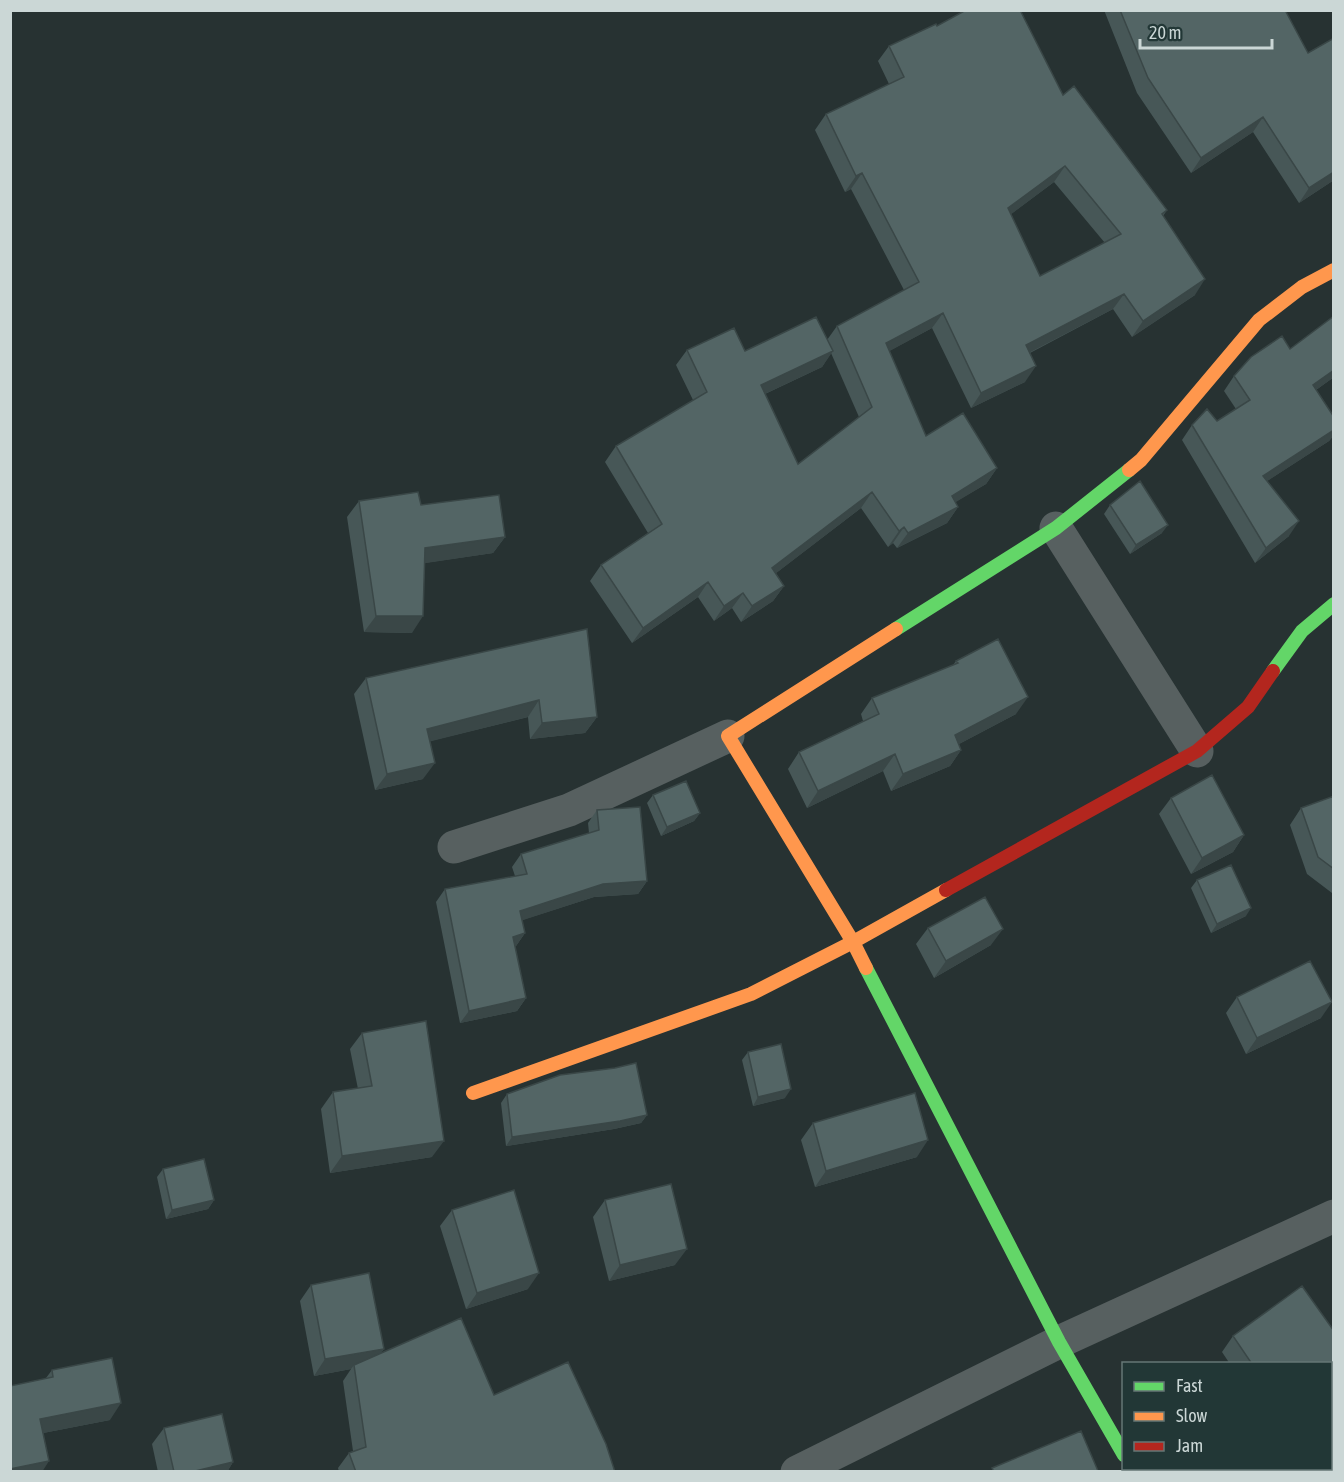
<svg xmlns="http://www.w3.org/2000/svg" width="1344" height="1482" font-family="'Asap Condensed',sans-serif">
<style>
.lines{fill:none;stroke-linecap:round;stroke-linejoin:round}
.street{stroke:#576060;stroke-width:33}
.fast{stroke:#63d668;stroke-width:14}
.slow{stroke:#ff974d;stroke-width:14}
.jam{stroke:#b3261e;stroke-width:14}
.wall{fill:#475757;fill-rule:evenodd}
.shaded-wall{fill:#3a4747}
.building{fill:#536565;stroke:#3a4747;stroke-width:1.5;fill-rule:evenodd}
</style>
<rect width="100%" height="100%" fill="#273232"/>
<g class="lines">
<!-- street -->
<path class="street" d="M1056,528L1197,751
M454,847L569,810L728,736
M797,1472L1059,1342L1334,1216"/>
<!-- fast -->
<path class="fast" d="M896,629L1056,528L1129,470
M1273,671L1302,631L1334,604
M866,968L1059,1342L1124,1455"/>
<!-- slow -->
<path class="slow" d="M1129,470L1141,460L1259,320L1302,287L1334,270
M866,968L853,942L728,736L896,629
M473,1093L751,994L853,942L946,890"/>
<!-- jam -->
<path class="jam" d="M946,890L1197,751L1248,707L1273,671"/>
</g>
<!-- wall -->
<path class="wall" d="M1104,10H1285L1308,53L1334,180L1299,203L1253,132L1191,173L1137,93Z
M937,26L1063,95L1167,210L1163,216L1195,295L1132,337L1113,309L1030,353L1025,382L971,408L932,328L889,351L926,436L997,468L986,484L955,502L958,507L947,523L897,548L893,543L888,547L861,508L776,573L784,586L773,601L741,622L732,608L714,621L698,597L632,643L590,581L601,565L648,533L605,462L616,446L693,400L676,365L687,350L745,351L827,340L837,326L904,290L851,189L845,192L815,130L826,114L889,84L878,61L889,46ZM1054,182L1105,243L1040,276L1011,214ZM831,353L859,417L798,464L765,394L822,367Z
M1334,316V377L1316,390L1334,417V435L1329,441L1267,481L1289,536L1255,563L1182,440L1192,425L1217,421L1236,409L1224,391L1234,376L1290,349Z
M359,501L421,505L505,537L493,553L424,563L412,633L364,632L347,517Z
M1110,505L1162,533L1130,554L1104,514Z
M587,629L597,717L585,733L530,739L528,717L430,741L423,779L375,790L354,694L366,678Z
M956,661L1016,714L959,744L961,750L950,766L891,791L883,771L807,808L788,769L799,752L863,721L861,714L872,698L953,665Z
M653,795L700,813L694,821L661,836L647,803Z
M1334,796V892L1332,893L1307,874L1290,825L1301,808Z
M1171,798L1244,835L1233,852L1191,874L1159,814Z
M597,810L647,881L638,894L594,897L522,920L525,933L516,946H515L526,998L517,1011L460,1023L436,902L445,889L515,876L512,867L521,854L589,833L588,823Z
M1197,880L1246,916L1211,933L1191,888Z
M928,928L991,945L934,978L916,944Z
M1237,997L1321,1018L1246,1054L1226,1013Z
M362,1033L432,1157L330,1173L321,1109L333,1092L358,1089L350,1049Z
M748,1052L785,1098L753,1106L742,1060Z
M507,1094L647,1115L641,1123L614,1129L506,1146L501,1103Z
M813,1123L917,1157L815,1187L801,1140Z
M163,1169L214,1200L208,1209L166,1219L157,1177Z
M605,1200L675,1265L609,1281L593,1217Z
M452,1210L528,1289L466,1309L440,1226Z
M311,1285L384,1349L380,1354L494,1395L615,1472H339L338,1468L349,1453L353,1451L343,1381L351,1369L314,1376L300,1301Z
M1302,1286L1334,1331V1472H1292L1291,1468H1330V1364H1230L1222,1352L1233,1336Z
M52,1370L110,1420L43,1433L10,1472L46,1378Z
M164,1428L233,1462L227,1472H158L152,1444Z"/>
<!-- shaded-wall -->
<path class="shaded-wall" d="M1263,117L1253,132L1191,173L1201,158Z
M1065,166L1054,182L998,224L1008,208Z
M1334,172V180L1299,203L1309,188Z
M862,173L851,189L845,192L856,176Z
M1205,279L1195,295L1132,337L1143,321Z
M1124,294L1113,309L1015,360L1026,345Z
M943,313L932,328L875,359L886,343Z
M833,351L822,367L750,401L761,385Z
M1036,366L1025,382L971,408L981,393Z
M1334,370V377L1302,400L1313,385Z
M1334,430V435L1329,441L1252,491L1263,476Z
M997,468L986,484L941,511L952,496Z
M872,492L861,508L762,584L772,568Z
M958,507L947,523L897,548L908,533Z
M1299,521L1289,536L1255,563L1266,548Z
M1168,525L1162,533L1130,554L1136,545Z
M904,527L893,543L888,547L899,531Z
M505,537L493,553L413,565L425,548Z
M708,582L698,597L632,643L643,628Z
M784,586L773,601L741,622L752,606Z
M743,593L732,608L714,621L724,606Z
M376,616H423L412,633L364,632Z
M1028,697L1016,714L944,752L955,735Z
M539,700L528,717L416,745L427,729Z
M597,717L585,733L530,739L542,723Z
M961,750L950,766L891,791L903,774Z
M895,754L883,771L807,808L818,791Z
M435,763L423,779L375,790L387,774Z
M700,813L694,821L661,836L667,827Z
M1244,835L1233,852L1191,874L1202,858Z
M647,881L638,894L594,897L511,924L520,911L603,884Z
M1251,908L1246,916L1211,933L1217,924Z
M1003,929L991,945L934,978L946,961Z
M525,933L516,946L504,949L513,937Z
M526,998L517,1011L460,1023L469,1011Z
M1332,1002L1321,1018L1246,1054L1257,1038Z
M791,1089L785,1098L753,1106L758,1097Z
M647,1115L641,1123L614,1129L506,1146L512,1137Z
M928,1140L917,1157L815,1187L826,1171Z
M444,1141L432,1157L330,1173L342,1156Z
M214,1200L208,1209L166,1219L172,1210Z
M687,1249L675,1265L609,1281L620,1265Z
M539,1273L528,1289L466,1309L477,1293Z
M384,1349L372,1365H354L351,1369L314,1376L325,1359Z
M121,1403L110,1420L28,1436L40,1419Z
M49,1461L42,1472H10V1469Z
M233,1462L227,1472H191Z"/>
<!-- building -->
<path class="building" d="M966,10H1020L1063,95L1074,86L1167,210L1162,214L1205,279L1143,321L1124,294L1026,345L1036,366L981,393L943,313L886,343L926,436L963,413L997,468L952,496L958,507L908,533L904,527L899,531L872,492L772,568L784,586L752,606L743,593L724,606L708,582L643,628L601,565L662,524L616,446L707,392L687,350L734,328L745,351L816,317L833,351L761,385L798,464L872,407L837,326L919,282L862,173L856,176L826,114L904,77L889,46L936,24L937,26ZM1065,166L1121,234L1040,276L1008,208Z
M1120,10H1285L1308,53L1334,38V172L1309,188L1263,117L1201,158L1148,78Z
M1334,316V370L1313,385L1334,417V430L1263,476L1299,521L1266,548L1192,425L1207,409L1217,421L1250,400L1234,376L1251,357L1282,336L1290,349Z
M1140,481L1168,525L1136,545L1110,505Z
M418,492L421,505L499,495L505,537L425,548L423,616H376L359,501Z
M587,629L597,717L542,723L539,700L427,729L435,763L387,774L366,678Z
M998,639L1028,697L955,735L961,750L903,774L895,754L818,791L799,752L879,714L872,698L958,663L956,661Z
M1212,775L1244,835L1202,858L1171,798Z
M686,781L700,813L667,827L653,795Z
M1334,796V869L1318,857L1301,808Z
M640,807L647,881L603,884L520,911L525,933L513,937L526,998L469,1011L445,889L527,874L521,854L599,830L597,810Z
M1231,865L1251,908L1217,924L1197,880Z
M985,897L1003,929L946,961L928,928Z
M1310,961L1332,1002L1257,1038L1237,997Z
M426,1021L444,1141L342,1156L333,1092L372,1086L362,1033Z
M781,1044L791,1089L758,1097L748,1052Z
M636,1063L647,1115L620,1121L512,1137L507,1094L560,1075L615,1068Z
M915,1093L928,1140L826,1171L813,1123Z
M204,1159L214,1200L172,1210L163,1169Z
M671,1184L687,1249L620,1265L605,1200Z
M514,1190L539,1273L477,1293L452,1210Z
M369,1273L384,1349L325,1359L311,1285Z
M1302,1286L1334,1331V1472H1303L1309,1470L1308,1468H1330V1364H1252L1233,1336Z
M461,1318L494,1395L568,1362L606,1444L615,1472H356L349,1453L366,1447L354,1365Z
M112,1358L121,1403L40,1419L49,1461L10,1469V1386L53,1377L52,1370Z
M222,1414L233,1462L191,1472H174L164,1428Z
M1081,1431L1098,1471L994,1472L992,1468Z"/>
<!-- border -->
<rect width="1344" height="1482" fill="none" stroke="#cbd7d6" stroke-width="24"/>
<!-- legend -->
<rect x="1122" y="1362" width="210" height="108" fill="#223736" stroke="#667776" stroke-width="1.5"/>
<rect x="1134" y="1382" width="30" height="9" fill="#63d668" stroke="#667776" stroke-width="1.5"/>
<text x="1176" y="1392" font-size="18" fill="#cbd7d6">Fast</text>
<rect x="1134" y="1412" width="30" height="9" fill="#ff974d" stroke="#667776" stroke-width="1.5"/>
<text x="1176" y="1422" font-size="18" fill="#cbd7d6">Slow</text>
<rect x="1134" y="1442" width="30" height="9" fill="#b3261e" stroke="#667776" stroke-width="1.5"/>
<text x="1176" y="1452" font-size="18" fill="#cbd7d6">Jam</text>
<!-- scale -->
<path d="M1140 39v9h132v-9" fill="none" stroke="#cbd7d6" stroke-width="3"/>
<text x="1149" y="39" font-size="18" fill="#cbd7d6" stroke="#223736" stroke-width="4.5" paint-order="stroke">20 m</text>
</svg>
